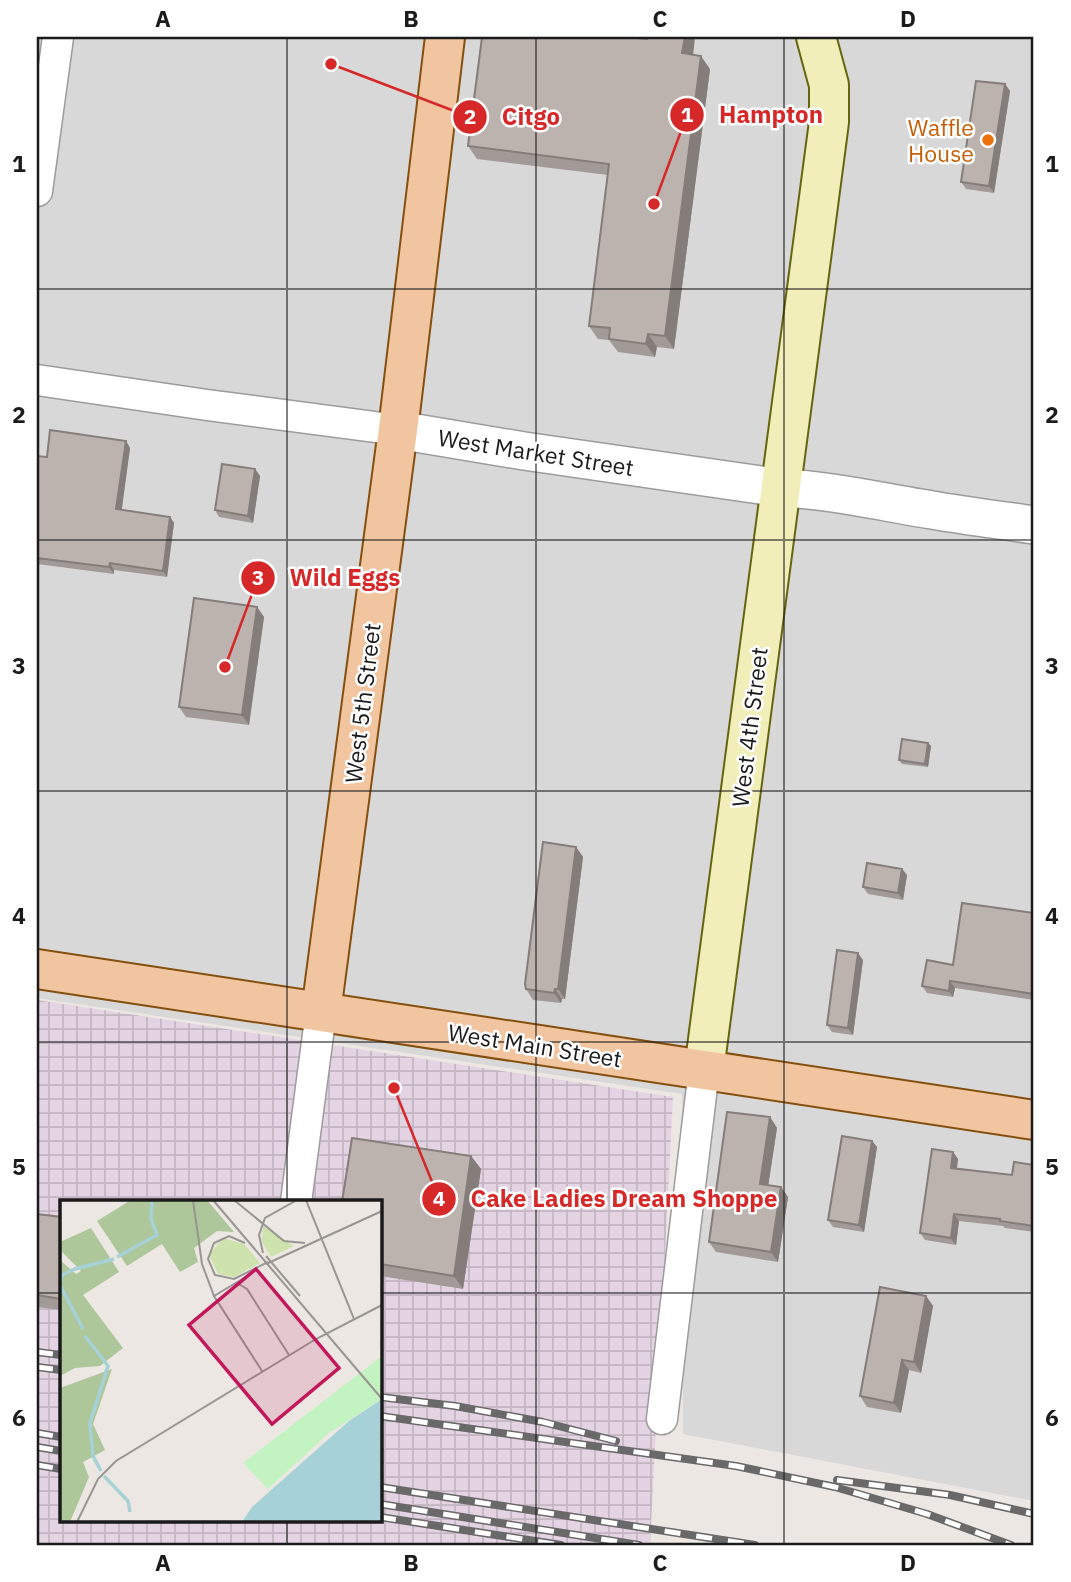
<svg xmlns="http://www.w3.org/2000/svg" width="1071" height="1582" font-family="'IBM Plex Sans',sans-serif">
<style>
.residential{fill:#d9d8d8}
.industrial{fill:url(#industrial-grid);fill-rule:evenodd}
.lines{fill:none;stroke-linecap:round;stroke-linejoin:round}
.minor-casing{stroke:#9c9c9c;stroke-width:33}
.tertiary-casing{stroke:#9c9c9c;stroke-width:40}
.secondary-casing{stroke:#66650f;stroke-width:42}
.primary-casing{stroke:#854f0e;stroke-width:42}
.minor{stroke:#fff;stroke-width:30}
.tertiary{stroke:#fff;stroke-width:37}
.secondary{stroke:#f2eeb9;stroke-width:38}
.primary{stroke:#f2c5a1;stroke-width:38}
.rail-casing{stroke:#696969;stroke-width:8}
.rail{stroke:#fff;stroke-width:5;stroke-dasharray:16;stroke-linecap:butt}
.wall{fill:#a29a96}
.shaded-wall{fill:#847d7a}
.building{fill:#bcb3af;stroke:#847d7a;stroke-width:2}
.grid{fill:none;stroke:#1b1b1b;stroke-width:2;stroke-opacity:0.55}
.food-dot{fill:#e8710a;stroke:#fff;stroke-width:2.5}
.labels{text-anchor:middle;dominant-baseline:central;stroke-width:5;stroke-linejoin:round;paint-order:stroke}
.food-label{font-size:23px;fill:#c56008;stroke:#fff;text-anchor:end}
.street-label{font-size:23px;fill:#1b1b1b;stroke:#fff}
.inset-river{fill:none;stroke:#a6d1d6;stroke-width:3.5}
.inset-road{fill:none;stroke:#989592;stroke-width:2}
.view{fill:#c2185b;fill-opacity:0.15;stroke:#c2185b;stroke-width:3.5}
.inset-edge{fill:none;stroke:#1b1b1b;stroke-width:3.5}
.leader{fill:none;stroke:#d62828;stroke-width:2.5}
.callout-dot{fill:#d62828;stroke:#fff;stroke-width:2.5}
.mark-label{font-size:21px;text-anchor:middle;font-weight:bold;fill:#fff}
.callout-label{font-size:24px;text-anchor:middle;font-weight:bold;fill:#d62828;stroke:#fff;stroke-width:5;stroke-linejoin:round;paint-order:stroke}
.neatline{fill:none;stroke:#1b1b1b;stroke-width:2.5}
.grid-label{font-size:23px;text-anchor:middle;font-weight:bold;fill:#1b1b1b}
</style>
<defs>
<pattern id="industrial-grid" width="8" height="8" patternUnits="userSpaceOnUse" patternTransform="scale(1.75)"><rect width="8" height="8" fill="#e4d4e3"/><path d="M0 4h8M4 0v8" fill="none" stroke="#c3b5c2"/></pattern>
</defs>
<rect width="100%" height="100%" fill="#ece7e2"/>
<!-- residential -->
<path class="residential" d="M37,37H1034V1501L683,1434L682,1094L37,998Z"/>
<!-- industrial -->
<path class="industrial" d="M37,1000L673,1097L650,1545H37ZM61,1202H380V1521H61Z"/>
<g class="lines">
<!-- minor casing -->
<g class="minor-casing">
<path id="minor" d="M37,191L58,37
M37,380L207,405L398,430
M296,1202L321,1012
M662,1419L704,1070"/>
</g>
<!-- tertiary casing -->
<g class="tertiary-casing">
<path id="tertiary" d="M398,430L524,451L781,488C832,490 881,502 932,510C966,516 1000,520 1034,525"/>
</g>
<!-- secondary casing -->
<g class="secondary-casing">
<path id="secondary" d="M704,1070L829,122V85L816,37"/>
</g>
<!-- primary casing -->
<g class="primary-casing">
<path id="primary" d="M37,969L1034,1120
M321,1012L398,430L445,37"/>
</g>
<!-- minor -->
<use href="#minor" class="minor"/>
<!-- tertiary -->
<use href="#tertiary" class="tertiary"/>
<!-- secondary -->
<use href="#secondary" class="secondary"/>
<!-- primary -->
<use href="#primary" class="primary"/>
<!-- rail casing -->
<g class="rail-casing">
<path id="rail" d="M37,1352L61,1355
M37,1367L61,1370
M380,1397L455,1406L543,1422L616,1441
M380,1416L736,1466L835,1487L927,1514L1011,1545
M37,1433L61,1437
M37,1447L61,1451
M37,1465L61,1469
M837,1480L950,1495L1034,1514
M380,1487L755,1545
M380,1504L639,1545
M380,1517L561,1545"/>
</g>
<!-- rail -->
<use href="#rail" class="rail"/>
</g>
<!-- wall -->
<path class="wall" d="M710,69L674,349L657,347L655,357L618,352L609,340L598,339L589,326L608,175L477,159L468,146Z
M1005,84L1010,91L994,193L966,189L961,182Z
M126,441L130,448L121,510L170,517L174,523L167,577L114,570V574L37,564V456L47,457Z
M255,469L260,476L253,523L219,517L215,510Z
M257,607L264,617L249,725L186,717L179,707Z
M928,743L931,746L928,767L902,764L899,760Z
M576,847L583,857L565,999H562L561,1003L533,1000L526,989Z
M902,869L907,875L903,900L868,894L863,887Z
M1034,913V1000L955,988L953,997L927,993L922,986L953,965Z
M863,960L853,1035L832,1032L827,1025Z
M770,1117L777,1128L768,1185L781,1187L788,1197L778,1262L716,1252L709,1242Z
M872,1141L877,1147L864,1232L833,1227L828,1220Z
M953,1152L958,1159L957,1168L1012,1175L1034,1165V1232L1005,1228L1003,1226L959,1221L956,1245L925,1240L920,1233Z
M471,1156L481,1169L463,1289L380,1276V1202Z
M37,1214L61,1217V1310L37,1307Z
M926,1296L933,1306L921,1373L909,1370L901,1413L867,1407L860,1396Z"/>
<!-- shaded-wall -->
<path class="shaded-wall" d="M685,37H695L692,66L682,53Z
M701,56L710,69L674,349L665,336Z
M1005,84L1010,91L994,193L989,186Z
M648,334L657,347L655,357L646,344Z
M126,441L130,448L121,516L116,509Z
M255,469L260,476L253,523L248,516Z
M170,517L174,523L167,577L163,571Z
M110,563L114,570V574L109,567Z
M257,607L264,617L249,725L242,715Z
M928,743L931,746L928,767L925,764Z
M576,847L583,857L565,999L558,989Z
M902,869L907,875L903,900L898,893Z
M858,953L863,960L853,1035L848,1028Z
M950,981L955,988L953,997L949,991Z
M555,989L562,999L561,1003L554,993Z
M770,1117L777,1128L767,1194L760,1184Z
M872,1141L877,1147L864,1232L859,1225Z
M953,1152L958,1159L956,1174L951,1168Z
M471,1156L481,1169L463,1289L454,1276Z
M781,1187L788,1197L778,1262L771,1252Z
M954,1214L959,1221L956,1245L951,1238Z
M926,1296L933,1306L921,1373L914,1362Z
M902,1360L909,1370L901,1413L894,1403Z"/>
<!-- building -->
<path class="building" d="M482,37H627L647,39L648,37H685L682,53L701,56L665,336L648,334L646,344L609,339L610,328L589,326L609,164L468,146Z
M976,81L1005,84L989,186L961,182Z
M50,430L126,441L116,509L170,517L163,571L110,563L109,567L37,558V456L47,457Z
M222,464L255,469L248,516L215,510Z
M194,598L257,607L242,715L179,707Z
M902,739L928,743L925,764L899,760Z
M543,842L576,847L558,989H555L554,993L526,989L525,984Z
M867,863L902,869L898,893L863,887Z
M962,903L1034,913V994L950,981L949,991L922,986L927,960L953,965Z
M837,950L858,953L848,1028L827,1025Z
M727,1112L770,1117L760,1184L781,1187L771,1252L709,1242Z
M842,1136L872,1141L859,1225L828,1220Z
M352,1138L471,1156L454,1276L380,1264V1202H342Z
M932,1149L953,1152L951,1168L1012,1175L1014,1162L1034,1165V1226L1000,1221V1219L954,1214L951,1238L920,1233Z
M37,1214L61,1217V1299L37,1295Z
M880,1287L926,1296L914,1362L902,1360L894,1403L860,1396Z"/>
<!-- grid -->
<path class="grid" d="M287,37V1202M536,37V1545M784,37V1545M37,289H1034M37,540H1034M37,791H1034M37,1042H1034M37,1293H61M380,1293H1034M287,1521V1545"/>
<!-- markers -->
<circle class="food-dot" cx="988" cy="140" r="7"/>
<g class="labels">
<!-- food labels -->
<g class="food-label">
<text x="974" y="127">Waffle<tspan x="974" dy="26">House</tspan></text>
</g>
<!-- street labels -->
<g class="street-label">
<text transform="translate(536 452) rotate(9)">West Market Street</text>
<text transform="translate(362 703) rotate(-83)">West 5th Street</text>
<text transform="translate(749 727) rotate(-83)">West 4th Street</text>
<text transform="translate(535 1045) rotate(9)">West Main Street</text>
</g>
</g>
<!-- overview -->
<g transform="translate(60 1200)">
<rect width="322" height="322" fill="#ece7e2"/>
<path d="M203,26L234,46L211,57L202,42ZM163,38L184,44L200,63L174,77L158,74L149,55Z" fill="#cde2ac"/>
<path d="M71,0H147L174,32L157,31L134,48L138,62L120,72L102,44L67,66L37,21ZM31,28L59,72L23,95L63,148L40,166L15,168L0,176V60L16,74L21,71L0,50V42ZM52,169L33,224L45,250L23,262L29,277L10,322H0V188Z" fill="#adc79a"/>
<path d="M322,156V199L269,233L208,289L183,263Z" fill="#c4f3c2"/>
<path d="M322,199V322H182L192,307L289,221Z" fill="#a6d1d6"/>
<path class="inset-river" d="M57,57L97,35L91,19L92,0M0,83L2,75L15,69L54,59M0,85L23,129M25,136L48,166L30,223L33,256L41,271M44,276L68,301L70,312"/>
<path class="inset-road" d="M133,0L142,64L154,96M153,0L322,199M174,0L224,41L245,43M246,0L294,119M185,43L169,36L154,43L148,59L155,75L174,79L208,62M203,53L199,35L205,18L237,0M206,56L240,96M206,64L322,11M184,78L154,96L202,171M177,83L187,89L229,155M17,322L38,279L56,261L256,139L322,105"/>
<path class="view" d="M196,69L279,168L212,224L129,125Z"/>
<rect width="322" height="322" class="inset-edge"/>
</g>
<!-- callouts -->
<path class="leader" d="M654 204L687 115M331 64L470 117M225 667L258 578M394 1088L439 1199"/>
<g class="callout-dot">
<circle cx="654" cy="204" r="7"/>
<circle cx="331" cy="64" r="7"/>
<circle cx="225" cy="667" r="7"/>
<circle cx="394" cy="1088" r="7"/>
<circle cx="687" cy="115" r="18"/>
<circle cx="470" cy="117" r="18"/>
<circle cx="258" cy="578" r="18"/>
<circle cx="439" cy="1199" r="18"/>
</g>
<g class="mark-label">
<text x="687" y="122">1</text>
<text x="470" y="124">2</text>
<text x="258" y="585">3</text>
<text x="439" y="1206">4</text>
</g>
<g class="callout-label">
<text x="771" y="123">Hampton</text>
<text x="531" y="125">Citgo</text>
<text x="345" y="586">Wild Eggs</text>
<text x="624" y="1207">Cake Ladies Dream Shoppe</text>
</g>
<!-- border -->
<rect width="1071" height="1582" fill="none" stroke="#ffffff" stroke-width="77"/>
<rect x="38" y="38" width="994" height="1506" class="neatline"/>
<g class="grid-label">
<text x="163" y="27">A</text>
<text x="411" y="27">B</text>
<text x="660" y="27">C</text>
<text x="908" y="27">D</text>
<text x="19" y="172">1</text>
<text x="1052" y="172">1</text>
<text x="19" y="423">2</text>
<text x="1052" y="423">2</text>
<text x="19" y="674">3</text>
<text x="1052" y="674">3</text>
<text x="19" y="924">4</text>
<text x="1052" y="924">4</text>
<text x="19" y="1175">5</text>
<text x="1052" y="1175">5</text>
<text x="19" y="1426">6</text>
<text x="1052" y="1426">6</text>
<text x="163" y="1571">A</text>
<text x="411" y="1571">B</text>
<text x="660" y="1571">C</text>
<text x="908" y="1571">D</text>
</g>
</svg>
